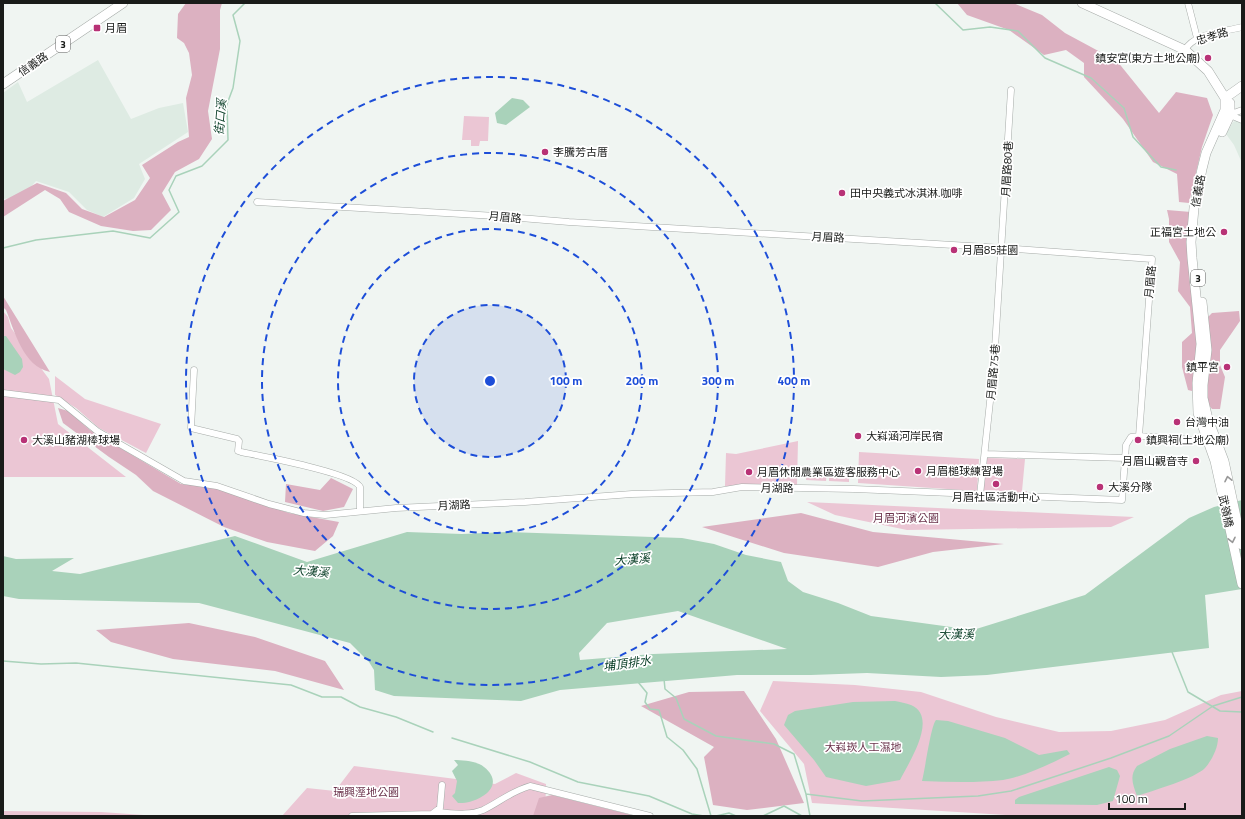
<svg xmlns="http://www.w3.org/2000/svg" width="1245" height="819" font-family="'Titillium Web','Noto Sans TC',sans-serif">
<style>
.built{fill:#deebe3}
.green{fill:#ebc6d4}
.forest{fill:#dcb1c1}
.water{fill:#a9d2ba;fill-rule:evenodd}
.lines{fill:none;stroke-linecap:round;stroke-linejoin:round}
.stream{stroke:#a9d2ba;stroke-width:1.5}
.street-casing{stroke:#a6aba8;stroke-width:7}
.primary-casing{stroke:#a6aba8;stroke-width:10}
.street{stroke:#fff;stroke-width:6}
.primary{stroke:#fff;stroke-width:9}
.oneway{stroke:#989898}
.ring{fill:none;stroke:#1d4ed8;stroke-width:2;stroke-dasharray:7 5}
.poi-dot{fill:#b83276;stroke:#fff;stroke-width:1.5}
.labels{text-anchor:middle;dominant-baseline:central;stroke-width:3.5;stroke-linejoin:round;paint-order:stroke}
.shield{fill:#fff;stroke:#5e5f5e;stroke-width:1}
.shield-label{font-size:10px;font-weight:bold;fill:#191b19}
.poi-label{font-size:11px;fill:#191b19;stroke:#fff;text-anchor:start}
.street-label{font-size:11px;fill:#191b19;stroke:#fff}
.park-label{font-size:11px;fill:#6a324b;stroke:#fff}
.water-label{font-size:12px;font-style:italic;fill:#0f432c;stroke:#fff}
.centre{fill:#1d4ed8;stroke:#fff;stroke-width:2}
.ring-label{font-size:12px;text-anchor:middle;font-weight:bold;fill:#1d4ed8;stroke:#fff;stroke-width:3.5;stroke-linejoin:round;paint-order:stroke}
</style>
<rect width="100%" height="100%" fill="#f0f5f2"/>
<!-- built -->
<path class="built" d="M98,60L131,119L159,108L183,103L188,132L139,164L145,179L134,198L103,217L87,210L69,192L36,181L22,197L3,199V93L18,82L27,102Z
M1242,118V163L1234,145L1226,134L1233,122Z"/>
<!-- green -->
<path class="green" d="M464,116L489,117L488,141H480L479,146H471V140H462Z
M3,311L8,317L11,328L49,379L58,424L126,477H3Z
M55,376L85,399L161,424L146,453L99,428L76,408L55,395Z
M798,441L797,485L725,486L726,453L736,454Z
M859,452L979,459L977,491L858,483Z
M984,458L1025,459L1022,491H1027L1026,496L981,495Z
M807,469L827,470L826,481L806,480Z
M829,470L849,471V482L829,481Z
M807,502L1134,517L1111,527L907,530L835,515Z
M773,681L855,685L921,692L996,717L1059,732L1111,731L1165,720L1221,695L1242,691V816H1021L812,803L804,764L760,711Z
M354,766L495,784L516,773L546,784L545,816H282L307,788L335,791Z
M3,811L101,812L158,816H3Z"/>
<!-- forest -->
<path class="forest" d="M186,3H222L220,10V49L208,111L212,139L199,159L175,172L162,193L171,210L151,230L133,231L101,226L69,212L60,199L45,190L3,217V201L37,183L66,193L82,209L104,217L135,200L150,178L142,165L178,142L189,137L186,98L192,75L189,53L184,43L177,38L178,14Z
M957,3H1013L1042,15L1065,33L1117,61L1159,113L1176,92L1207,98L1213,115L1202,147L1189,203L1179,202L1177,174L1153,162L1123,119L1084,77V63L1066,50L1044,55L1009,30L967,15Z
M1167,210L1191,212L1198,345L1195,381L1192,391L1188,390L1182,367V342L1192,333L1190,307L1178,291L1180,262L1169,242V219Z
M3,296L50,372C23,366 15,332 6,310L3,307Z
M1239,311L1240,321L1220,350V365L1225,377L1220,409H1212L1208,404L1207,318L1212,313Z
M58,408L68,411L90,430L181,484L211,487L289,513L339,522L333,536L315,551L267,542L224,527L153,491L136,475L109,457L63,423Z
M331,478L353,489L344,507L323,511L285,502L286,484L320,490Z
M801,513L873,532L1004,544L933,552L878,567L784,553L702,527Z
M189,623L255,637L325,661L344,690L275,671L173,659L111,642L96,630Z
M744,691L776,739L804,803L747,810L713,805L704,757L714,747L641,706L689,692Z
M552,795L636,816H533L539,798Z"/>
<!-- water -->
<path class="water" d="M512,98L523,100L530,107L506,125L497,123L495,113Z
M3,336H6L22,359L23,367L20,372L15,375L3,369Z
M1242,500V589L1205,595L1209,648L987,675L941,677L867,673L811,675H737L560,690L521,701L394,696L375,690L374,670L369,662L350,643L199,603L19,599L3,596V556L16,559L74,558L52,571L80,574L235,536L307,562L407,532L462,534L507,532L682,538L714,544L746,555L781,562L788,581L803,592L838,603L871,616L973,630L1085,595L1189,518L1214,507ZM678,611L787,649L653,654L580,660L579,653L607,623Z
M895,701C900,702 906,703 911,705C939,717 909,762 900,780L866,786L826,777L814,760L784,725L788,715L795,711L853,702Z
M936,720L948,721L1005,738L1039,755L1067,750L1070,754C1052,763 1023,777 1003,780C977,783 949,782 922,781C925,770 931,725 936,720Z
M1207,736L1218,738C1218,748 1212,760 1205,768C1196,778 1152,791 1137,796C1133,785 1129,776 1137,766L1170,749Z
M454,760C463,760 477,761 484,767C508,786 478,804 458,803L452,796L455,793L457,781L452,771L458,765Z
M1109,767L1117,770L1120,776L1113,801L1097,805L1015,804V800L1019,797Z"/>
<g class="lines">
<!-- stream -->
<path class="stream" d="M935,3L963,30L990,27L1018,31L1045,58L1091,78L1124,108L1133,137L1161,167L1176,170
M3,248L36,240L113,231L150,238L179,212L169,190L176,176L202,166L228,140L227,104L233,88L240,41L233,15L245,3
M1172,652L1188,692L1220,711L1242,712
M3,661L41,664L76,663L291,685L322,697H341L360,707L396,717L433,732
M664,679L665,689L676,698L684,719L716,736L774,744L794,754L806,794L810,816
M638,682L647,693L645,702L650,709L659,710L667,737L683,750L697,769L711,816
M452,738L530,762L578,782L649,796L692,814L704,816
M806,794L862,801L978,796L1011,791L1111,758L1169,736L1213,706L1242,697
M716,816L729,813L736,816
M763,816L784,806L802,816"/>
<!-- street casing -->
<g class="street-casing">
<path id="street" d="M1188,3L1197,38
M1185,50C1194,33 1224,32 1242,27
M1228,115L1242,110
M1230,115L1242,120
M257,202L496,216L569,222L1003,248L1152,259L1139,436L1195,440L1210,443
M194,370L191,428L237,439L239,441L238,451L241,452C260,456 354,473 360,487V511
M3,393L59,400L97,431L184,481L217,486L269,504L304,513L325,515L396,508L525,502L632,494L713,492L742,487L854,489L1122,500L1126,445L1131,437L1139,436
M986,454L1125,458
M980,495L994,364L1011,90
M437,812C452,813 469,816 483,810C501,801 510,792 530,786L650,816
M352,816L432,814L440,808L442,785"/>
</g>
<!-- primary casing -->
<g class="primary-casing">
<path id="primary" d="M1082,3L1185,50L1208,71L1225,98V110L1206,153L1202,169L1194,208L1191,242L1192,258L1201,344L1197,383L1198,413L1215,461L1242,584
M3,84L123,3
M1225,98L1242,86
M1222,132L1230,115V103
M1202,302L1207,350L1203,385V398L1208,419L1224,461L1242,545"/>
</g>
<!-- street -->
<use href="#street" class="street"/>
<!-- primary -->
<use href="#primary" class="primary"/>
</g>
<!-- one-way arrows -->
<defs><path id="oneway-chevron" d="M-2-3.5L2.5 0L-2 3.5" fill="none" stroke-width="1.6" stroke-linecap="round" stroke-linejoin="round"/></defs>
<g class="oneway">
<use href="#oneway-chevron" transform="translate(1228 479) rotate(-102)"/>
<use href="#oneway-chevron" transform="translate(1232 540) rotate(78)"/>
</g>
<!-- distance rings -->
<circle cx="490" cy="381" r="76" fill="#1d4ed8" fill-opacity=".12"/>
<g class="ring">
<circle cx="490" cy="381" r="76"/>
<circle cx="490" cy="381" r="152"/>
<circle cx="490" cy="381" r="228"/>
<circle cx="490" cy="381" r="304"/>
</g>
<!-- markers -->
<g class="poi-dot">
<rect x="93" y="24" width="8" height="8" rx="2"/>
<circle cx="1208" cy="58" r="4"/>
<circle cx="545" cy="152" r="4"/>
<circle cx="842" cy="193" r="4"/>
<circle cx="1224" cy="232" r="4"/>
<circle cx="954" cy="250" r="4"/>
<circle cx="1227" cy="367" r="4"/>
<circle cx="1177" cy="422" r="4"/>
<circle cx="858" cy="436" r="4"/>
<circle cx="24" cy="440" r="4"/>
<circle cx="1138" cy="440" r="4"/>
<circle cx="1196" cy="461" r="4"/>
<circle cx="918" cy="471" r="4"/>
<circle cx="749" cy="472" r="4"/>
<circle cx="996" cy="484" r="4"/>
<circle cx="1100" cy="487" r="4"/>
</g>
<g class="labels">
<!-- shield labels -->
<g class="shield">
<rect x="56" y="36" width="14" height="16" rx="3"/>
<rect x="1191" y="270" width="14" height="16" rx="3"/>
</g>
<g class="shield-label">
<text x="63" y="44">3</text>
<text x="1198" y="278">3</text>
</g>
<!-- poi labels -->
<g class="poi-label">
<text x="105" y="28">月眉</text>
<text x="1200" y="58" text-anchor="end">鎮安宮(東方土地公廟)</text>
<text x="553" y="152">李騰芳古厝</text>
<text x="850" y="193">田中央義式冰淇淋.咖啡</text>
<text x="1216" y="232" text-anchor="end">正福宮土地公</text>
<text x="962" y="250">月眉85莊園</text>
<text x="1219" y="367" text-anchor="end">鎮平宮</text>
<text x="1185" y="422">台灣中油</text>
<text x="866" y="436">大嵙涵河岸民宿</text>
<text x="32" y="440">大溪山豬湖棒球場</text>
<text x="1146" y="440">鎮興祠(土地公廟)</text>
<text x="1188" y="461" text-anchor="end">月眉山觀音寺</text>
<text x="926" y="471">月眉槌球練習場</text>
<text x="757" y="472">月眉休閒農業區遊客服務中心</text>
<text x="1108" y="487">大溪分隊</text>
<text x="996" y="497" text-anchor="middle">月眉社區活動中心</text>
</g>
<!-- street labels -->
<g class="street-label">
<text transform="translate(1212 36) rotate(-17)">忠孝路</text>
<text transform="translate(33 64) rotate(-34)">信義路</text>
<text transform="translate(1007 169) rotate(-87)">月眉路80巷</text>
<text transform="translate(1198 191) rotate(-80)">信義路</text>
<text transform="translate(505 217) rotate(5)">月眉路</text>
<text transform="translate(828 237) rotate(3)">月眉路</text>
<text transform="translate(1150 282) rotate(-85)">月眉路</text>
<text transform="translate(993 372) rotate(-85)">月眉路75巷</text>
<text transform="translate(777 488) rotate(1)">月湖路</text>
<text transform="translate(454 505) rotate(-3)">月湖路</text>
<text transform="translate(1226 511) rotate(78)">武嶺橋</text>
</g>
<!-- park labels -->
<g class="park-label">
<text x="906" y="518">月眉河濱公園</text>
<text x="863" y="747">大嵙崁人工濕地</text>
<text x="366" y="792">瑞興溼地公園</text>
</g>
<!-- water labels -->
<g class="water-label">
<text transform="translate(220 117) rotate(-85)">街口溪</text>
<text transform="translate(632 559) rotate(-5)">大漢溪</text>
<text transform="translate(311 571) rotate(5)">大漢溪</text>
<text transform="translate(956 634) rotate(-1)">大漢溪</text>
<text transform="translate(627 663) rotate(-8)">埔頂排水</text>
</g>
</g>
<circle cx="490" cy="381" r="6" class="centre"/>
<g class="ring-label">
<text x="566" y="385">100 m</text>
<text x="642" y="385">200 m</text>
<text x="718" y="385">300 m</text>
<text x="794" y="385">400 m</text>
</g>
<!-- border -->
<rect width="1245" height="819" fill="none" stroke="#191b19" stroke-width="8"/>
<!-- scale -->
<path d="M1109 803v6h76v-6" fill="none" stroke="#191b19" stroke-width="2"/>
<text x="1115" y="803" font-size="12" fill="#191b19" stroke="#ffffff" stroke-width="3" paint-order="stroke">100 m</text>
</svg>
